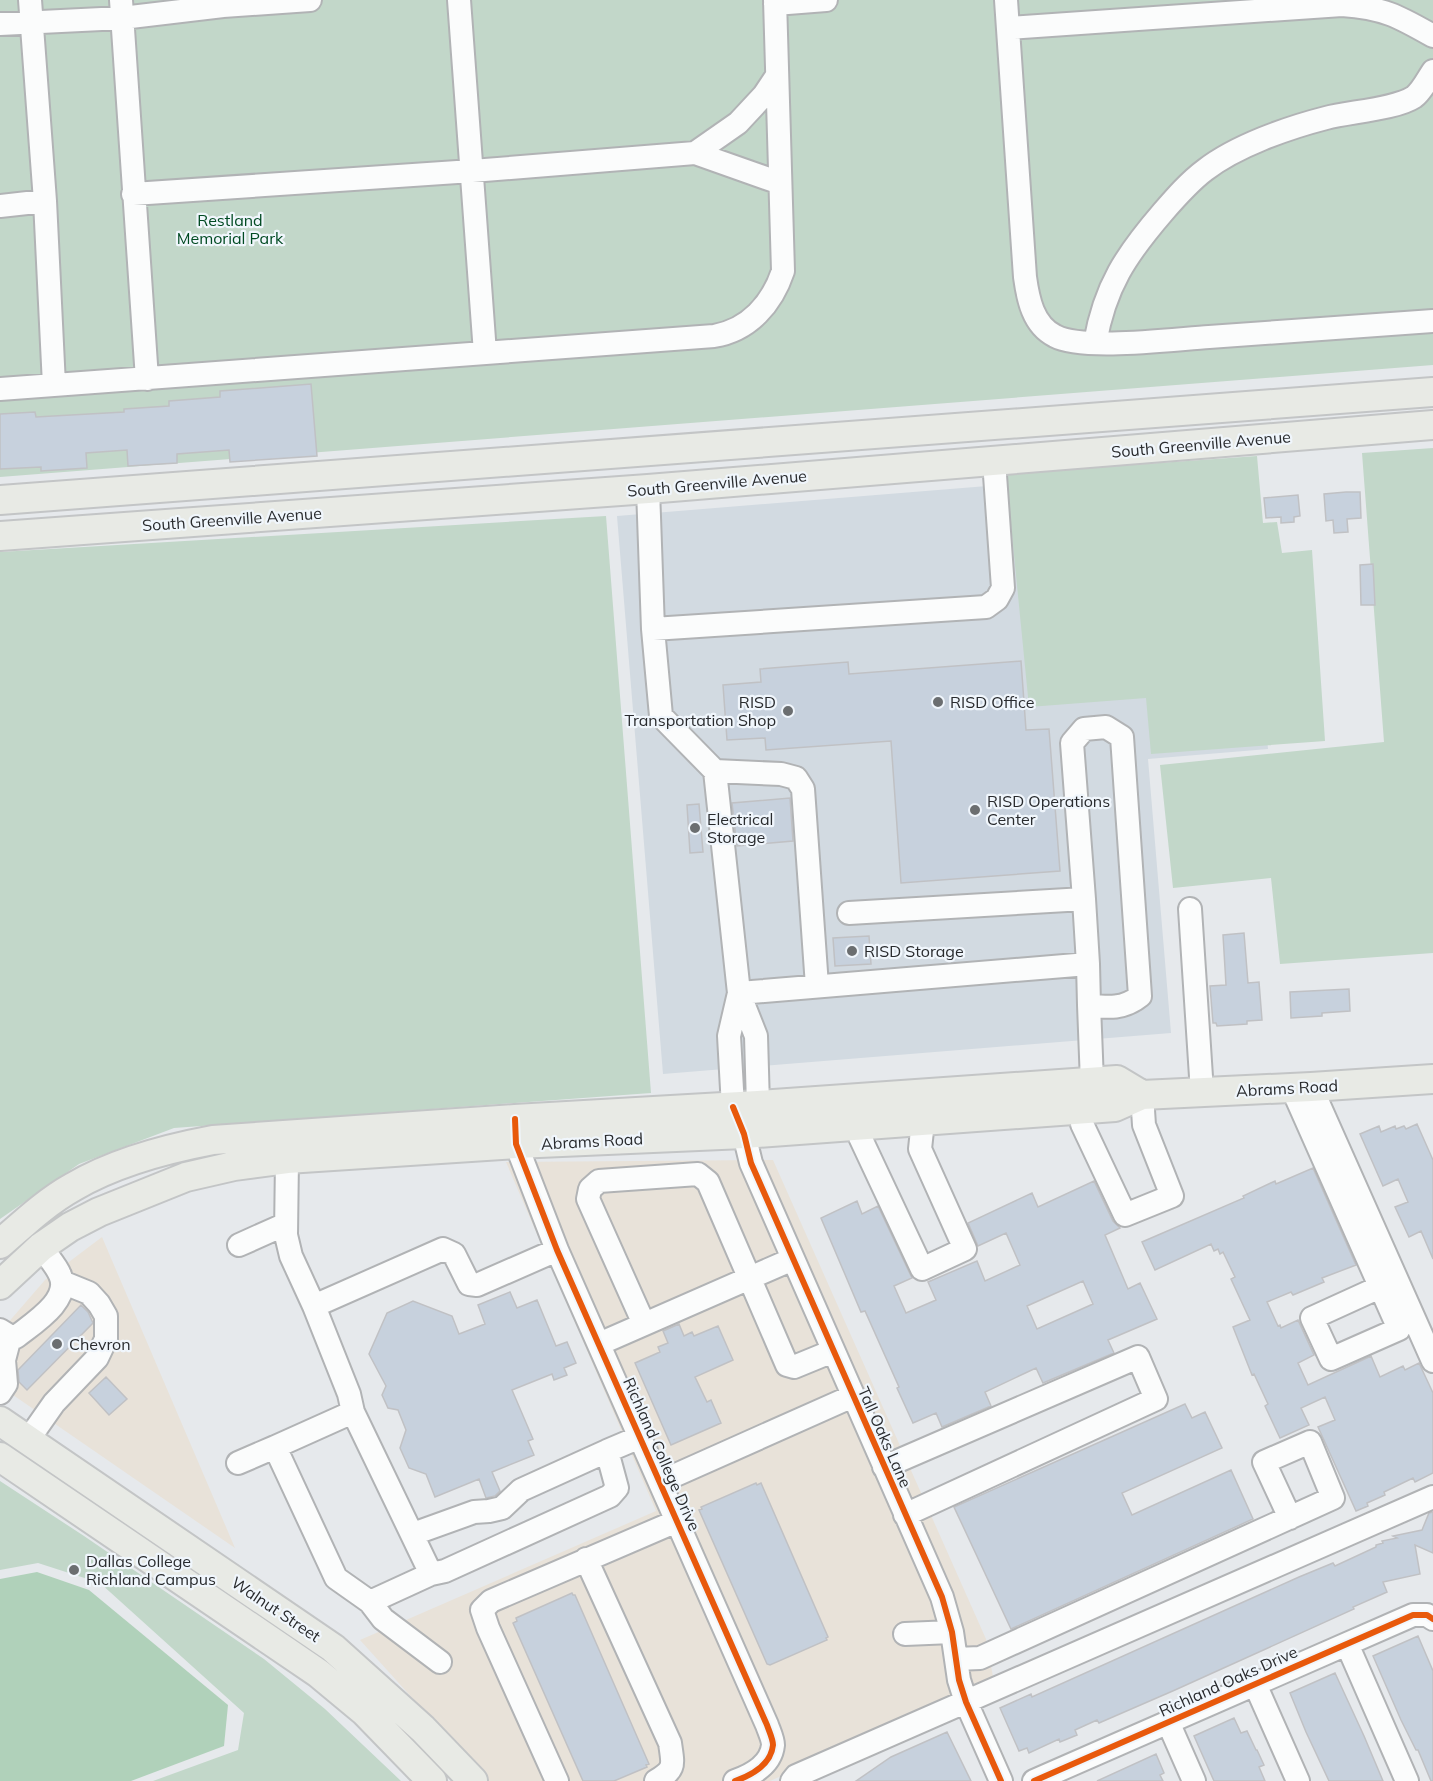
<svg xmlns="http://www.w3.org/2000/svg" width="1433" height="1781" font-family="Mulish,sans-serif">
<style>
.commercial{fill:#e8e2d9}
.built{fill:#d2dae1}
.green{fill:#c2d7c9}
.forest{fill:#b0d1ba}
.building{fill:#c7d1dd;stroke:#c0c1c4;stroke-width:1.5;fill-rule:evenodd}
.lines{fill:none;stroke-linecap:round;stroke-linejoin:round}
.minor-casing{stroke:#b1b3b5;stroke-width:26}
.major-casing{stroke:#c3c5c6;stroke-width:32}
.minor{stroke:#fbfcfc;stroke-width:22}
.major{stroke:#e8eae5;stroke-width:28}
.cycleway-casing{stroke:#f0f6fc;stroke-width:10}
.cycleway{stroke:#e8590c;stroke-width:6}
.poi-dot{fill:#6b6e70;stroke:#f0f6fc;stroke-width:2}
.labels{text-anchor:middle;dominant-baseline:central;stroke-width:4.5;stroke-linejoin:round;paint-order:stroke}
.park-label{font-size:16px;fill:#004a22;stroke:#f0f6fc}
.street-label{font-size:16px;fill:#292b2e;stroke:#f0f6fc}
.poi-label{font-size:16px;fill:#292b2e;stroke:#f0f6fc;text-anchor:start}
</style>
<rect width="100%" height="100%" fill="#e6e9ec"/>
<!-- commercial -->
<path class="commercial" d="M773,1160L986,1639L994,1682L770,1781H487L360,1640L656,1511L506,1162Z
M102,1237L235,1548L0,1386V1332L45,1280Z"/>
<!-- built -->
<path class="built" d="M1244,465L1268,749L1148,759L1171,1033L663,1074L617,516Z"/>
<!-- green -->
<path class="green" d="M0,0H1433V365L0,477Z
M1433,448V953L1280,964L1271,878L1173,888L1160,765L1384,742L1362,453Z
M1257,456L1263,523L1277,522L1282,553L1312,550L1325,741L1151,754L1146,698L1029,707L1006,474Z
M606,516L651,1093L174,1128L79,1164L0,1219V552Z
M0,1481L84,1536L264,1659L325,1709L401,1781H153L238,1750L244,1713L100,1583L38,1563L0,1570Z"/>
<!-- forest -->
<path class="forest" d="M37,1572L89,1590L228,1705L224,1746L131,1781H0V1579Z"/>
<!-- building -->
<path class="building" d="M311,384L317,456L230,462L229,450L177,454V463L128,466L127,450L86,453L87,468L41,471V467L0,469V414L35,412L36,417L124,412V409L169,406V401L220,397V391Z
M1346,492H1360L1361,518L1347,519L1348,532L1334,533L1333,520L1326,521L1324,494Z
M1298,495L1300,516L1294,517V522L1281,523V517L1266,518L1264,498Z
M1373,564L1375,605H1361L1360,565Z
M1021,661L1026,730L1049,729L1060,871L901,883L891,741L766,750L765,738L727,740L723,685L761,682L760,669L848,662L849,674Z
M790,798L793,841L737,846L732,803Z
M699,804L703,852L690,853L687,805Z
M1244,933L1248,983L1259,982L1262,1020L1247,1021V1024L1217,1026L1216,1023H1213L1210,986L1226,985L1223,935Z
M869,936L871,964L835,966L833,938Z
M1349,989L1350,1011L1322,1013V1016L1291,1018L1290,992Z
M1417,1124L1433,1160V1259L1421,1231L1409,1237L1395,1207L1408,1202L1398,1179L1383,1186L1360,1134L1379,1126L1381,1132L1395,1126L1396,1129L1404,1126L1406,1129Z
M1313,1168L1356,1265L1322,1278L1324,1282L1293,1295L1291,1292L1267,1302L1278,1326L1280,1325L1281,1328L1298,1320L1314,1355L1298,1363L1308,1385L1371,1356L1380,1377L1403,1366L1405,1370L1419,1363L1433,1393V1473L1415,1482L1413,1478L1384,1492L1385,1495L1367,1503L1368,1506L1356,1511L1318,1427L1335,1420L1325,1397L1301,1408L1309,1425L1280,1438L1265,1406L1268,1404L1254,1374L1252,1375L1233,1327L1250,1320L1231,1279L1235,1277L1223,1252L1220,1254L1218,1249L1214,1251L1211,1244L1155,1270L1142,1242L1244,1198L1243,1196L1275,1181L1276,1184Z
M1094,1181L1113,1221L1120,1228L1105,1235L1128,1289L1140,1283L1157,1319L1108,1340L1114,1353L1043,1383L1036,1368L985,1392L991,1406L942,1427L936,1413L913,1423L897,1388L899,1387L865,1311L861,1312L821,1218L857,1201L862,1214L878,1206L912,1278L894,1286L906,1313L936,1300L928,1282L977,1261L985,1281L1020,1265L1006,1233L978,1246L968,1223L1032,1193L1038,1207ZM1083,1281L1093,1304L1037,1329L1027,1306Z
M510,1292L517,1308L537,1300L556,1346L567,1342L576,1363L564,1368L567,1375L554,1380L552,1374L512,1390L533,1439L528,1441L534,1455L492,1472L500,1491L495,1496L486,1498L479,1479L435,1497L426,1474L409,1468L400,1448L406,1430L398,1410L388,1408L382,1395L386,1386L369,1354L387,1313L413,1301L452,1316L459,1334L485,1324L478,1305Z
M81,1305L88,1312L93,1323L27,1390L19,1382L18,1370Z
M679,1324L684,1336L692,1332L694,1336L718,1326L733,1360L695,1377L707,1402L711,1400L721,1423L671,1445L635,1363L660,1352L658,1347L668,1343L663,1331Z
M106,1377L127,1399L109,1415L89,1393Z
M1185,1404L1192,1418L1205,1412L1222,1448L1122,1493L1132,1515L1231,1470L1253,1519L1011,1629L954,1507Z
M756,1483L757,1485L761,1483L828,1637L826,1638L827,1640L770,1665L767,1664L699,1510L702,1509L701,1507Z
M1433,1512V1553L1415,1545L1420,1574L1383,1582L1387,1592L1353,1607L1354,1609L1175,1690L1099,1723L1097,1720L1075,1730L1077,1735L1060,1742L1059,1739L1029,1753L1027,1748L1019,1751L1000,1708L1031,1694L1032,1697L1299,1577L1333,1563L1335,1566L1376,1547V1545L1383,1543L1382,1541L1397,1538L1393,1536L1422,1530L1429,1513Z
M572,1593L573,1595H575L649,1764L646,1765L647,1767L614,1781H583L513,1623L517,1621L516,1618Z
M1418,1636L1433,1671V1781H1431L1418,1750H1416L1401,1720L1373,1656Z
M1335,1673L1364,1736L1383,1781H1329L1306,1732L1290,1693Z
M1234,1718L1241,1733L1247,1731L1256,1750H1257L1264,1765L1259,1767L1265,1781H1214L1194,1736Z
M947,1732L971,1781H856L891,1757Z
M1156,1754L1164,1773L1160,1775L1163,1781H1097Z"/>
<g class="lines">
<!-- minor casing -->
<g class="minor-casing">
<path id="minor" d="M30,0L45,201L54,385
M121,0L147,379
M459,0L485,353
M1006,0L1025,277C1028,299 1033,325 1055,336C1083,351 1175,339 1209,337C1284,332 1358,326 1433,321
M775,4L826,0
M0,24L122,18L223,6L310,0
M1008,28L1342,5C1384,8 1398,16 1433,36
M695,153L780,183
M133,194L472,171L695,153L738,123L764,95L776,77
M0,206L45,201
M1095,343C1105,286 1126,255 1163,212C1176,197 1189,182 1205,170C1236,146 1287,128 1326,118C1348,112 1396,109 1414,97C1422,91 1427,80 1433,71
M0,389L714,336C749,330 772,304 783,271L775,0
M648,489L653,629L661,716L715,771L739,993L756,1036L758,1105L751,1119
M653,629L986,607L997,599L1003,588L994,461
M715,771L781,774L796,778L803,789L817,986
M1084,899L1088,964
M1190,909L1202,1092
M739,993L1088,964L1089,1005C1108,1008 1124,1009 1140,996L1122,737L1106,727L1084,729L1072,743L1084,899L849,913
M739,993L729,1036L733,1107L744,1134L751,1163L942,1597L952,1632L959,1680L966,1702L1001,1781
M1089,1005L1092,1082
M1311,1087L1433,1361
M1292,1088L1399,1329L1331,1359L1312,1318L1380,1287
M1082,1110V1124L1125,1215L1172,1196L1144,1125L1142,1095
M860,1126V1137L922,1269L965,1249L920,1149L923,1121
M516,1129V1144L557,1250L767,1725C769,1731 773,1739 773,1745C771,1765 752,1775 735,1781
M287,1159L286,1235L291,1256L314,1306L443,1249L454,1254L469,1284L477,1285L557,1250
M239,1245L286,1224
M314,1306L349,1394L353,1412L431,1574L445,1571L610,1496L617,1488L607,1451L640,1437
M644,1324L588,1199L590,1189L599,1181L698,1174L708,1182L787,1365L794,1367L833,1351
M0,1330L13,1338L16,1337C32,1324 72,1300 60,1275C56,1265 47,1256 41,1247
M599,1344L793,1259
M0,1393L6,1384L4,1360L10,1337
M353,1412L275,1447L336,1578L370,1602L431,1574
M28,1440L54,1403L97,1358L106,1339V1316L99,1304L89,1293L62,1282
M238,1463L275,1447
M884,1467L1138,1357L1156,1399L905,1515
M660,1482L853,1396
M413,1534L474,1512L489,1511L502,1508L521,1490L607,1451
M586,1559L670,1743C673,1765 676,1769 656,1781
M370,1602L383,1619L440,1662
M905,1634L952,1632
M1347,1644L1407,1781
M956,1659L980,1658L1333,1498L1310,1442L1264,1462L1290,1518
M1255,1684L1298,1781
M1168,1722L1194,1781
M557,1781L488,1628L482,1610L491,1601L677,1521
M792,1781L796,1776L1433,1497
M1034,1781L1413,1615H1427L1433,1619"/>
</g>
<!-- major casing -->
<g class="major-casing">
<path id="major" d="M0,500L1433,392
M0,536L648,489L1433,425
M0,1244C23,1224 46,1202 73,1187C115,1162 165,1149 213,1140L515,1119L758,1105L1117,1080L1142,1095
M0,1285L41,1247L70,1227L99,1212L186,1177L234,1166L287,1159L516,1144L744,1134L1115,1107L1142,1095L1311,1087L1433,1079
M0,1421L333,1648L423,1729L473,1781
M0,1457L318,1673L365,1712L432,1781"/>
</g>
<!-- minor -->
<use href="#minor" class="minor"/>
<!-- major -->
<use href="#major" class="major"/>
<!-- cycleway casing -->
<g class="cycleway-casing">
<path id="cycleway" d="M733,1107L744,1134L751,1163L942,1597L952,1632L959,1680L966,1702L1001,1781
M515,1119L516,1144L557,1250L767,1725C769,1731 773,1739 773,1745C771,1765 752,1775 735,1781
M1034,1781L1413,1615H1427L1433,1619"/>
</g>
<!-- cycleway -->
<use href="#cycleway" class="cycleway"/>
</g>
<!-- markers -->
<g class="poi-dot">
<circle cx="938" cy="702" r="6"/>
<circle cx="788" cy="711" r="6"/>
<circle cx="975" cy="810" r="6"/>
<circle cx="695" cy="828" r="6"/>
<circle cx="852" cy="951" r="6"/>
<circle cx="57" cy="1344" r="6"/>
<circle cx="74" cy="1570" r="6"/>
</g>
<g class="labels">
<!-- park labels -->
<g class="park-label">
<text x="230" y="220">Restland<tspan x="230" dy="18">Memorial Park</tspan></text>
</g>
<!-- street labels -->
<g class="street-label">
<text transform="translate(1201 444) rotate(-5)">South Greenville Avenue</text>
<text transform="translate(717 483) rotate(-5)">South Greenville Avenue</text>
<text transform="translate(232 519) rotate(-4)">South Greenville Avenue</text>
<text transform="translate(1287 1088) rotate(-3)">Abrams Road</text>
<text transform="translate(592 1141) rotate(-3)">Abrams Road</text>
<text transform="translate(885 1437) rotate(66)">Tall Oaks Lane</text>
<text transform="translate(662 1454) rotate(66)">Richland College Drive</text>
<text transform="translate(276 1609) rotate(34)">Walnut Street</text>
<text transform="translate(1228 1681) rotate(-24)">Richland Oaks Drive</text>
</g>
<!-- poi labels -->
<g class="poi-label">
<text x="776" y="702" text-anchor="end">RISD<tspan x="776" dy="18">Transportation Shop</tspan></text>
<text x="950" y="702">RISD Office</text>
<text x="987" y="801">RISD Operations<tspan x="987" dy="18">Center</tspan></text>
<text x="707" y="819">Electrical<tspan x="707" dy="18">Storage</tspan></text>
<text x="864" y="951">RISD Storage</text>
<text x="69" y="1344">Chevron</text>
<text x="86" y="1561">Dallas College<tspan x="86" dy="18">Richland Campus</tspan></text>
</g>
</g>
</svg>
